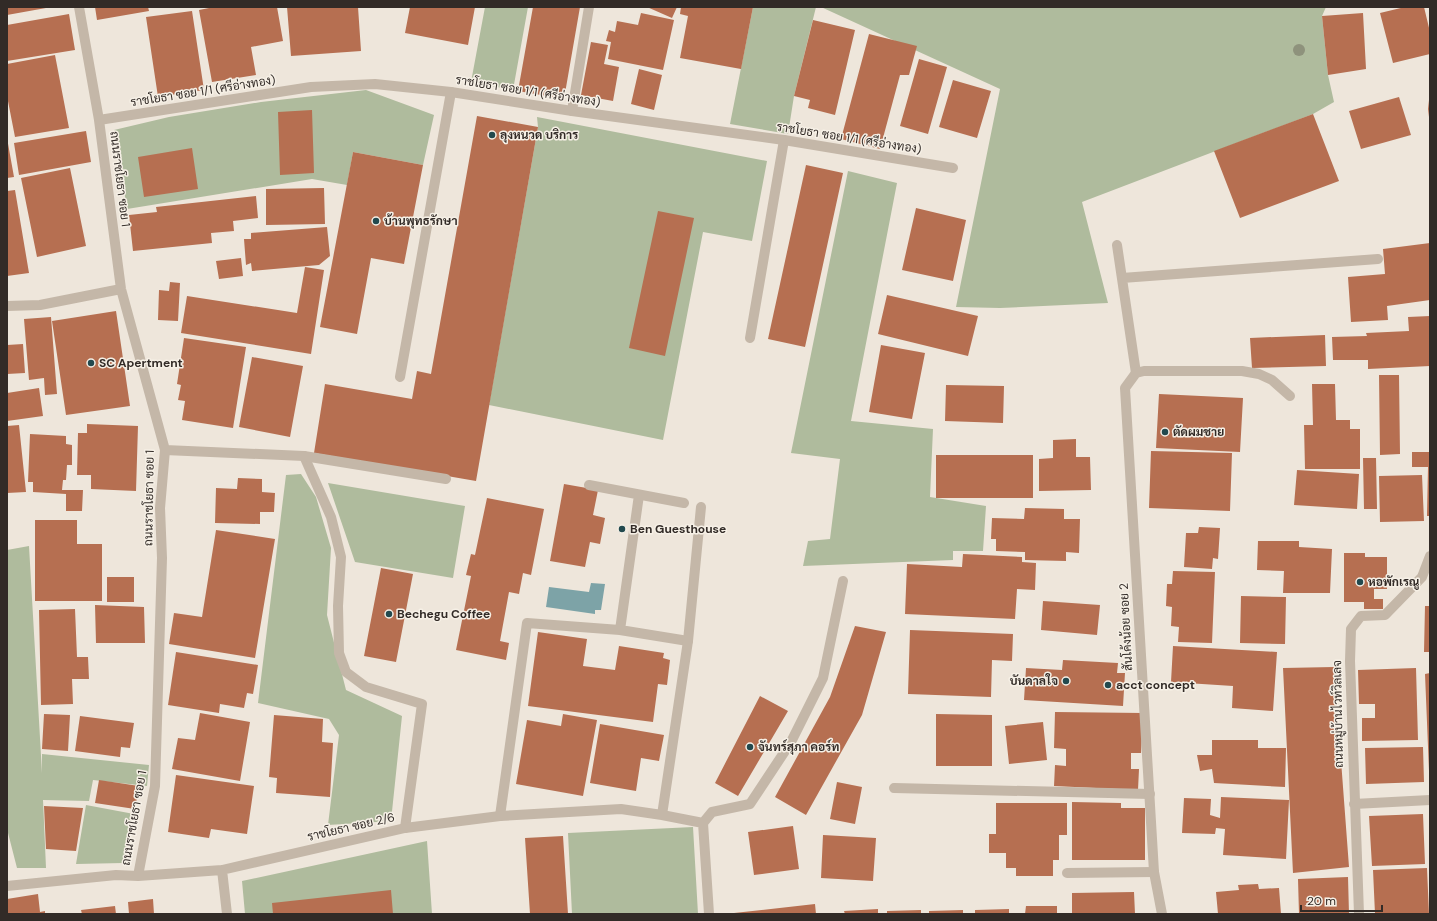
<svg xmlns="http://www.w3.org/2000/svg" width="1437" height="921" font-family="'DM Sans',Sarabun,sans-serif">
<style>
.green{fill:#afbb9d}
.water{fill:#7da3a7}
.building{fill:#b66f51}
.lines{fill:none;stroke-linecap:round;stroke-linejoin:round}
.lane{stroke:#c4b7a8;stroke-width:10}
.street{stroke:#c4b7a8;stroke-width:10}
.tree{fill:#8e927c}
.poi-dot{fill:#22494e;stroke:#f6f0e6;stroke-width:1.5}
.labels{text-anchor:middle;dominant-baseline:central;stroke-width:3;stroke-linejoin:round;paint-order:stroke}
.street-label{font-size:12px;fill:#322b27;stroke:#f6f0e6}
.poi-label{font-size:12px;font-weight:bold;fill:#322b27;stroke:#f6f0e6;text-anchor:start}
</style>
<rect width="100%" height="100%" fill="#eee6db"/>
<!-- green -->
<path class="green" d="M485,7H528L513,90L471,82Z
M753,7H816L794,96L788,134L730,124Z
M821,7H1326L1322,16L1328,75L1334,102L1313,114L1082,202L1108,303L1000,308L956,307L1000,89Z
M366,90L434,115L423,165L353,152L347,185L312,179L127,209L114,130L169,117L261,102Z
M537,117L767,161L752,241L703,232L663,440L489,405L538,127Z
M848,171L897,183L851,421L933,429L930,497L986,506L983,551H953V560L803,566L808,541L830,539L840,459L791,453Z
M301,474L316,497L331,548L327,615L346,690L402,716L391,821L328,825L339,735L329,719L258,703L286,475Z
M328,483L465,506L453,578L355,562Z
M29,546L42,773V754L149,765L147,786L93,780L89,801L43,800L46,868H17L7,829V550Z
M86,805L134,814L123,863L76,864Z
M693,827L698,914H572L568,833Z
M427,841L432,914H245L242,881Z"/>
<!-- water -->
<path class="water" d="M591,583L605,584L601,610H595V614L546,607L549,587L589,592Z"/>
<!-- building -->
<path class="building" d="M7,7H46V8L7,15Z
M95,7H148L149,11L97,20Z
M214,7H277L283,41L251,47L256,75L212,82L199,10Z
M287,7H358L361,51L291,56Z
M410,7H475L468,45L405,33Z
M533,7H580L564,99L518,91Z
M647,7H677L672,18Z
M681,7H753L741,69L680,58L688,16L680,14Z
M1405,7H1424L1430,32V54L1393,63L1380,13Z
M192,11L204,90L158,97L146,17Z
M641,13L674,20L663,70L608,59L611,42L606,41L609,30L615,32L617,21L638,25Z
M1363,13L1366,69L1328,75L1322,16Z
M69,14L75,50L7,61V25Z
M813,20L855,30L835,115L808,108L810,100L794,96Z
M869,34L917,46L909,75H900L880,149L841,139Z
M591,42L608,45L604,64L619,67L613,101L581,95Z
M55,55L69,128L15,137L7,96V64Z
M919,59L947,67L928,134L900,126Z
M639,69L662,75L654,110L631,104Z
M953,80L991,91L977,138L939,127Z
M1399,97L1411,135L1361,149L1349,111Z
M1429,100H1430L1429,117L1428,109Z
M312,110L314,173L280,175L278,112Z
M1313,114L1339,181L1240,218L1214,151Z
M477,116L538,127L476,481L314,453L325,384L412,399L417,371L431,374Z
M86,131L91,162L19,175L14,143Z
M7,138L14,177L7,178Z
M192,148L198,189L144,197L138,157Z
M353,152L423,165L404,264L371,258L357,334L320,327Z
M806,165L843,173L805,347L768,339Z
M70,168L86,246L37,257L21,178Z
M324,188L325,224L266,225V189Z
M15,190L29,273L7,276V191Z
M256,196L258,218L233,221L234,231L211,233L212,243L133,251L129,215L157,212L156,207Z
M916,208L966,220L953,281L902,270Z
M658,211L694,218L665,356L629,348Z
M327,227L330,256L319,265L252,271L251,263L246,265L244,239H251V233Z
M1430,243V300L1387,306L1388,320L1351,322L1348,277L1385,274L1383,249Z
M241,258L243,276L219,279L216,261Z
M305,267L324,270L311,354L181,333L187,296L297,313Z
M170,282L180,283L178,321L158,320L159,290L169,291Z
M887,295L978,316L968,356L878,334Z
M116,311L130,406L66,415L52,321Z
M1430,316V366L1368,369V360H1333L1332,337L1367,336L1366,333L1409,331L1408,317Z
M51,317L57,394L45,395L44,378L29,380L24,319Z
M1325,335L1326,366L1252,368L1250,338Z
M184,338L246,347L233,428L182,420L185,401L178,400L181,385L177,384Z
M23,344L25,373L7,374V345Z
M881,345L925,353L912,419L869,412Z
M252,357L303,366L290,437L239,427Z
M1379,375H1399L1400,454L1380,455Z
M1312,384H1335L1336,420H1350V429H1360V469H1305L1304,425H1313Z
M946,385L1004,386L1003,423L945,421Z
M39,388L43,416L7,421V393Z
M1159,394L1243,398L1240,452L1156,448Z
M87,424L138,426L136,491L91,489V475H77L78,433H87Z
M19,425L26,492L7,493V426Z
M30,434L66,436V444L72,445V465H67L66,480H63L62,490H83L82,511H66V494L33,492V482H28Z
M1076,439V457H1090L1091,490L1039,491V459L1053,458V440Z
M1151,451L1232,453L1230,511L1149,508Z
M1412,452H1430V516H1427L1428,467H1412Z
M936,455H1033V498H936Z
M1363,458H1376L1377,509H1364Z
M1297,470L1359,474L1357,509L1294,505Z
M1422,475L1424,521L1380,522L1379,476Z
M238,478L262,479V492L275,493L274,512H260V524L215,523L216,488L237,489Z
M564,484L598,490L593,515L605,518L600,544L590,542L585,567L550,561Z
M487,498L544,509L531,575L523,573L519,594L509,592L500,641L509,643L506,660L456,650L471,576L466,575L471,554L475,555Z
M1025,508L1064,509V519H1080L1079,553L1066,552V561L1025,560V552L996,551V539H991L992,518L1024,519Z
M35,520H77V544H102V601H35Z
M1199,527L1220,528L1218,559L1213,558L1212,569L1184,567L1186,533H1198Z
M216,530L275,539L255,658L169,644L174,613L202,617Z
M1258,541H1299V547L1332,549L1330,593H1283L1284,571L1257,570Z
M1344,553H1365V557H1387V589H1374V599H1383V609H1364V602H1344Z
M963,554L1022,557V562L1036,563L1035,590L1017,589L1015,619L905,614L907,564L962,567Z
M381,568L413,574L396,662L364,656Z
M1173,571L1215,572L1212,643L1178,642L1179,627L1171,626L1172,607L1166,606L1167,584H1172Z
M107,577H134V602H107Z
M1241,596L1286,597L1285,644L1240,643Z
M1043,601L1100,605L1097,635L1041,630Z
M95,605L144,607L145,643H96Z
M1425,606H1430V652H1424Z
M75,609L77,657H88L89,679H72L73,704L41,705L39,610Z
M855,626L886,632L862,715L806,815L775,797L830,697Z
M910,630L1013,634L1012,661L992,660L991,697L908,694Z
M538,632L587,639L583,666L615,670L619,646L664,653L663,658L670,660L667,685L658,684L653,722L528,706Z
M1173,646L1277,652L1273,711L1232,708L1233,686L1171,682Z
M176,652L258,665L253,694L247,693L244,708L220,704L219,713L168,705Z
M1063,660L1118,663L1117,673H1125L1123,706L1024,700L1026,668L1062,670Z
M1334,667L1349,867L1293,873L1283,668Z
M1416,668L1418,740L1362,741V718H1375V704H1359L1358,670Z
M1430,673V771H1429L1425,674Z
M760,696L788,711L738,796L715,783Z
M1055,712L1143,713L1141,753H1131V769H1139L1138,790L1054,786L1055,765L1066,766V749L1054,748Z
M200,713L250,722L240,781L172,769L178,738L195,740Z
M44,714L70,715L68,751L42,749Z
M563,714L597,720L583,796L516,784L527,720L561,726Z
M936,714L992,715V766H936Z
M274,715L323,719L322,742L333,743L330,797L276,793L277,778L269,777Z
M80,716L134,723L130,748L121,747L120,757L75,751Z
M1043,722L1047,760L1009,764L1005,726Z
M600,724L664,735L659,761L641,758L636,791L590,783Z
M1212,740H1258V748H1286L1285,787L1214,783L1212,769L1200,771L1197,755H1212Z
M1423,747L1424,782L1366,784L1365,748Z
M176,775L254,786L247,834L211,829L209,838L168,832Z
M99,780L139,786L135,809L95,803Z
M837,782L862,787L855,824L830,819Z
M1221,797L1289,800L1286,859L1223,855L1225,829L1216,828L1215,834L1182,833L1184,798L1211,799L1210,815L1220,818Z
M1072,802L1121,803V808H1145V860H1072Z
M996,803H1067V835H1059V860H1053V876H1016V868H1006V853H989V834H996Z
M44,806L83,808L76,851L46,849Z
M1423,814L1425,864L1372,866L1369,816Z
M793,826L799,869L754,875L748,832Z
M823,835L876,838L873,881L821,878Z
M563,836L568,914H530L525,838Z
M1427,868L1429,914H1375L1373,870Z
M1348,877L1349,914H1299L1298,879Z
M1258,884L1259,889L1279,888L1281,914H1218L1216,892L1239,890L1238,885Z
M391,890L393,914H273L272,903Z
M1134,892L1135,914H1072V893Z
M38,894L40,912L45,911V914H7V899Z
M153,899L154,914H129L128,902Z
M815,904L816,914H734V913Z
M115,906L116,914H82L81,910Z
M1026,906H1057V914H1025Z
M878,909V914H845L844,911Z
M1009,909V914H975V910Z
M921,910V914H887V911Z
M963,910V914H929V911Z"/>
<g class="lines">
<!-- lane -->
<path class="lane" d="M572,111L589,7
M1117,245L1136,373
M1122,278L1378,259
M750,338L784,140
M400,377L451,92
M304,456L331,517L341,557L338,606L339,653L346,672L366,687L422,704L405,828
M589,485L684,503
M620,630L639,495
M894,788L1150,794
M1354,804L1430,800
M500,816L527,623L620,630L688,641
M1067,873L1154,872
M1359,914L1350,661L1351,629L1361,616L1385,615L1422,577L1430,556"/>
<!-- street -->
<path class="street" d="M79,7L99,120L121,289L165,450L160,508L162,558L155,786L138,876
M99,120L311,87L375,84L451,92L572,111L784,140L953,168
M7,306L40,305L121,289
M165,450L304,456L446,479
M662,815L688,641L701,507
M703,823L712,812L750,804L791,742L823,678L843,581
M703,823L709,914
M222,870L227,914
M7,886L116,875L138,876L222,870L405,828L500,816L621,809L662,815L703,823
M1162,914L1154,872L1125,388L1136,373L1144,371H1242L1259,374L1272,380L1290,396"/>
</g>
<!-- trees -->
<circle class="tree" cx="1299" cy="50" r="6"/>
<!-- markers -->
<g class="poi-dot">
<circle cx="492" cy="135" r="4"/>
<circle cx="376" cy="221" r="4"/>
<circle cx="91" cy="363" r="4"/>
<circle cx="1165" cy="432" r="4"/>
<circle cx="622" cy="529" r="4"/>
<circle cx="1360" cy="582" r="4"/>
<circle cx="389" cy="614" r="4"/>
<circle cx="1066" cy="681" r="4"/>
<circle cx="1108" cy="685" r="4"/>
<circle cx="750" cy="747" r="4"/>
</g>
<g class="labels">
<!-- street labels -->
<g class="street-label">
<text transform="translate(203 91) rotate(-9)">ราชโยธา ซอย 1/1 (ศรีอ่างทอง)</text>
<text transform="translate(528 91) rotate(9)">ราชโยธา ซอย 1/1 (ศรีอ่างทอง)</text>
<text transform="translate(849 138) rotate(9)">ราชโยธา ซอย 1/1 (ศรีอ่างทอง)</text>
<text transform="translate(120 179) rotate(83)">ถนนราชโยธา ซอย 1</text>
<text transform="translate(149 498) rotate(-89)">ถนนราชโยธา ซอย 1</text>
<text transform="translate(1126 627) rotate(-93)">สันโค้งน้อย ซอย 2</text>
<text transform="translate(1338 714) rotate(-91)">ถนนหมู่บ้านไวท์วิลเลจ</text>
<text transform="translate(134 818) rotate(-80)">ถนนราชโยธา ซอย 1</text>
<text transform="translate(351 827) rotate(-13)">ราชโยธา ซอย 2/6</text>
</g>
<!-- poi labels -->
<g class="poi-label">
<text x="500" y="135">ลุงหนวด บริการ</text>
<text x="384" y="221">บ้านพุทธรักษา</text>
<text x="99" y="363">SC Apertment</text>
<text x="1173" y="432">ตัดผมชาย</text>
<text x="630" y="529">Ben Guesthouse</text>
<text x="1368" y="582">หอพักเรณู</text>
<text x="397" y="614">Bechegu Coffee</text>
<text x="1058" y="681" text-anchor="end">บันดาลใจ</text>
<text x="1116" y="685">acct concept</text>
<text x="758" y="747">จันทร์สุภา คอร์ท</text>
</g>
</g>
<!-- border -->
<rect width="1437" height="921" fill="none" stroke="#322b27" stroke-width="16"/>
<!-- scale -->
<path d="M1301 905v6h81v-6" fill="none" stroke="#322b27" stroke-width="2"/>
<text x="1307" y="905" font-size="12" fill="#322b27" stroke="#f6f0e6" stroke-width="3" paint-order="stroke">20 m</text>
</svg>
